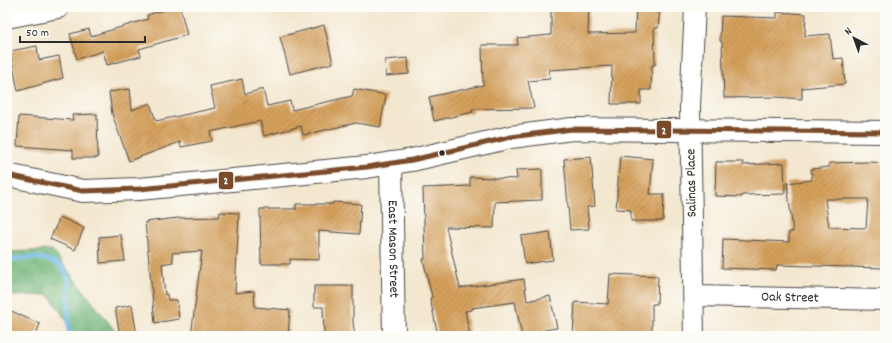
<svg xmlns="http://www.w3.org/2000/svg" width="892" height="343" font-family="Dekko,sans-serif">
<style>
.forest{fill:url(#forest-crowns);stroke:#4e7052}
.lines{fill:none;stroke-linecap:round;stroke-linejoin:round}
.stream{stroke:#6ab6e3;stroke-width:5}
.building{fill:url(#building-hatch);fill-rule:evenodd}
.street-casing{stroke:#494744;stroke-width:22}
.secondary-casing{stroke:#494744;stroke-width:24}
.street{stroke:#fff;stroke-width:20}
.secondary{stroke:#fff;stroke-width:22}
.bus-1-casing{stroke:#fdfcf7;stroke-width:8}
.bus-1{stroke:#7a4b2a;stroke-width:5}
.bus-dot{fill:#2b2b2b;stroke:#fdfcf7;stroke-width:1.5}
.labels{text-anchor:middle;dominant-baseline:central;stroke-width:4;stroke-linejoin:round;paint-order:stroke}
.street-label{font-size:14px;fill:#2b2b2b;stroke:#fdfcf7}
.line-badge{stroke:#fdfcf7;stroke-width:1.5}
.badge-label{font-size:11px;text-anchor:middle;font-weight:bold;fill:#fff}
</style>
<defs>
<pattern id="forest-crowns" width="20" height="18" patternUnits="userSpaceOnUse"><rect width="20" height="18" fill="#71b578"/><path d="M2 6a3 3 0 1 1 6 0M12 15a3 3 0 1 1 6 0" fill="none" stroke="#5d9363"/></pattern>
<pattern id="building-hatch" width="6" height="6" patternUnits="userSpaceOnUse"><rect width="6" height="6" fill="#d5a05c"/><path d="M-1 1l2-2M0 6l6-6M5 7l2-2" fill="none" stroke="#ad834c"/></pattern>
</defs>
<rect width="100%" height="100%" fill="#fdfcf7"/>
<filter id="ink" filterUnits="userSpaceOnUse"><feTurbulence type="fractalNoise" baseFrequency=".025" numOctaves="2"/><feDisplacementMap in="SourceGraphic" scale="8" xChannelSelector="R" yChannelSelector="G"/><feConvolveMatrix kernelMatrix="1 2 1 2 8 2 1 2 1" color-interpolation-filters="sRGB"/></filter>
<filter id="wash" filterUnits="userSpaceOnUse"><feTurbulence type="fractalNoise" baseFrequency=".012" numOctaves="4" result="noise"/><feDisplacementMap in="SourceGraphic" scale="16" xChannelSelector="R" yChannelSelector="G"/><feGaussianBlur stdDeviation="0.9" result="paint"/><feColorMatrix in="noise" values="0 0 0 0 0 0 0 0 0 0 0 0 0 0 0 0 0 1.4 0 .05"/><feComposite in="paint" operator="in"/></filter>
<g filter="url(#wash)">
<rect width="100%" height="100%" fill="#f3e7cf"/>
<!-- forest -->
<path class="forest" d="M52,250L119,336H77L49,295L7,296V252Z"/>
<g class="lines">
<!-- stream -->
<path class="stream" d="M7,261C28,256 62,254 68,280C70,285 68,293 68,299C68,311 68,324 70,336"/>
</g>
<g id="blocks">
<!-- building -->
<path class="building" d="M175,7H180L187,35L139,49L141,56L107,65L103,51L77,59L70,34L89,29L91,36L148,19L147,15Z
M551,7H589L588,34L635,33L636,7H660L658,28H654L655,65H652L651,90H641V104H611L612,66L549,70L550,79L528,81L534,108L472,109L473,112L434,121L429,97L483,85L482,45H518L517,38L551,35Z
M777,12L806,14L805,36L830,34L833,59L843,58L845,84L802,88V99L776,97L724,98L722,42L720,41L721,16L777,18Z
M324,25L333,63L290,74L280,37Z
M37,46L39,60L59,56L63,78L18,91L10,51Z
M408,58L409,74L386,76L385,60Z
M242,79L245,94L263,89L267,106L290,101L292,110L352,96L354,89L386,95L380,127L356,123L303,135L301,126L264,136L260,121L210,132L212,141L181,147L180,142L129,161L112,114L109,92L130,89L132,110L150,103L156,121L215,108L210,86Z
M97,114L98,158H73V150L17,146L19,116L73,120L72,115Z
M620,156L653,159L650,194H664L663,221H631V210L616,209Z
M591,157L595,206L587,207L589,229L570,230L564,159Z
M716,162H743V165L784,163L785,194L742,195V197L715,196Z
M870,162L885,163V268L777,265L776,270L722,268L723,239L789,242V232H793L787,183L812,180L811,169L829,167V163ZM825,199H868L866,228L829,227Z
M542,169V200L495,202L494,228L446,227L460,288L524,279L527,301L550,296L557,328L544,330L545,336H522L515,302L472,308V310L465,311L470,336H438L430,298L432,297L423,259H425L423,188L470,186V177L517,179L516,170Z
M333,202L361,204L359,234L319,231V260L290,259V264H261L260,209H296V204H333Z
M220,212L239,213L235,293L254,291L255,307L290,310L288,336H191L202,251L172,253L173,262L162,264L165,295L167,294L168,300H177L179,319L155,323L145,222L178,218L219,217Z
M60,217L84,228L75,250L50,239Z
M550,232L553,260L525,264L521,236Z
M121,235L125,261L100,263L99,237Z
M610,274L658,276L657,304H652V336H573L575,302L608,304Z
M314,286H353V323L355,336H324L323,307H314Z
M132,305L137,336H120L115,308Z
M7,309L40,324L35,336H7Z"/>
</g>
</g>
<g filter="url(#ink)">
<use href="#blocks" fill-opacity="0" stroke="#494744" stroke-width="1"/>
<g class="lines">
<!-- street casing -->
<g class="street-casing">
<g id="street">
<path id="s1" d="M694,296L885,300"/>
<path d="M694,336L690,106L695,7"/>
</g>
</g>
<!-- secondary casing -->
<g class="secondary-casing">
<g id="secondary">
<path d="M7,17L58,7"/>
<path id="s2" d="M391,163L394,336"/>
<path d="M7,175L83,191L139,189L367,167L412,160L511,137L572,129L885,132"/>
</g>
</g>
<!-- street -->
<use href="#street" class="street"/>
<!-- secondary -->
<use href="#secondary" class="secondary"/>
<!-- bus-1 casing -->
<g class="bus-1-casing">
<path id="bus-1" d="M7,175L83,191L139,189L367,167L412,160L511,137L572,129L885,132"/>
</g>
<!-- bus-1 -->
<use href="#bus-1" class="bus-1"/>
</g>
</g>
<!-- markers -->
<circle class="bus-dot" cx="442" cy="153" r="3.5"/>
<g class="labels">
<!-- street labels -->
<g class="street-label">
<text transform="translate(692 183) rotate(-91)">Salinas Place</text>
<text stroke="none"><textPath href="#s2" startOffset="86">East Mason Street</textPath></text>
<text stroke="none"><textPath href="#s1" startOffset="96">Oak Street</textPath></text>
</g>
</g>
<g class="line-badge">
<rect x="656" y="120" width="16" height="19" rx="4" fill="#7a4b2a"/>
<rect x="218" y="171" width="16" height="19" rx="4" fill="#7a4b2a"/>
</g>
<g class="badge-label">
<text x="664" y="134">2</text>
<text x="226" y="184">2</text>
</g>
<!-- margin -->
<rect width="892" height="343" fill="none" stroke="#fdfcf7" stroke-width="24"/>
<!-- north arrow -->
<g transform="translate(854 38) rotate(319)" stroke="#fdfcf7" stroke-width="3" paint-order="stroke">
<path d="M0-3L7 15L0 10L-7 15Z" fill="#2b2b2b"/>
<text y="-6" font-size="11" font-weight="bold" text-anchor="middle" fill="#2b2b2b">N</text>
</g>
<!-- scale -->
<path d="M20 36v6h125v-6" fill="none" stroke="#2b2b2b" stroke-width="2"/>
<text x="26" y="36" font-size="12" fill="#2b2b2b" stroke="#fdfcf7" stroke-width="3" paint-order="stroke">50 m</text>
</svg>
